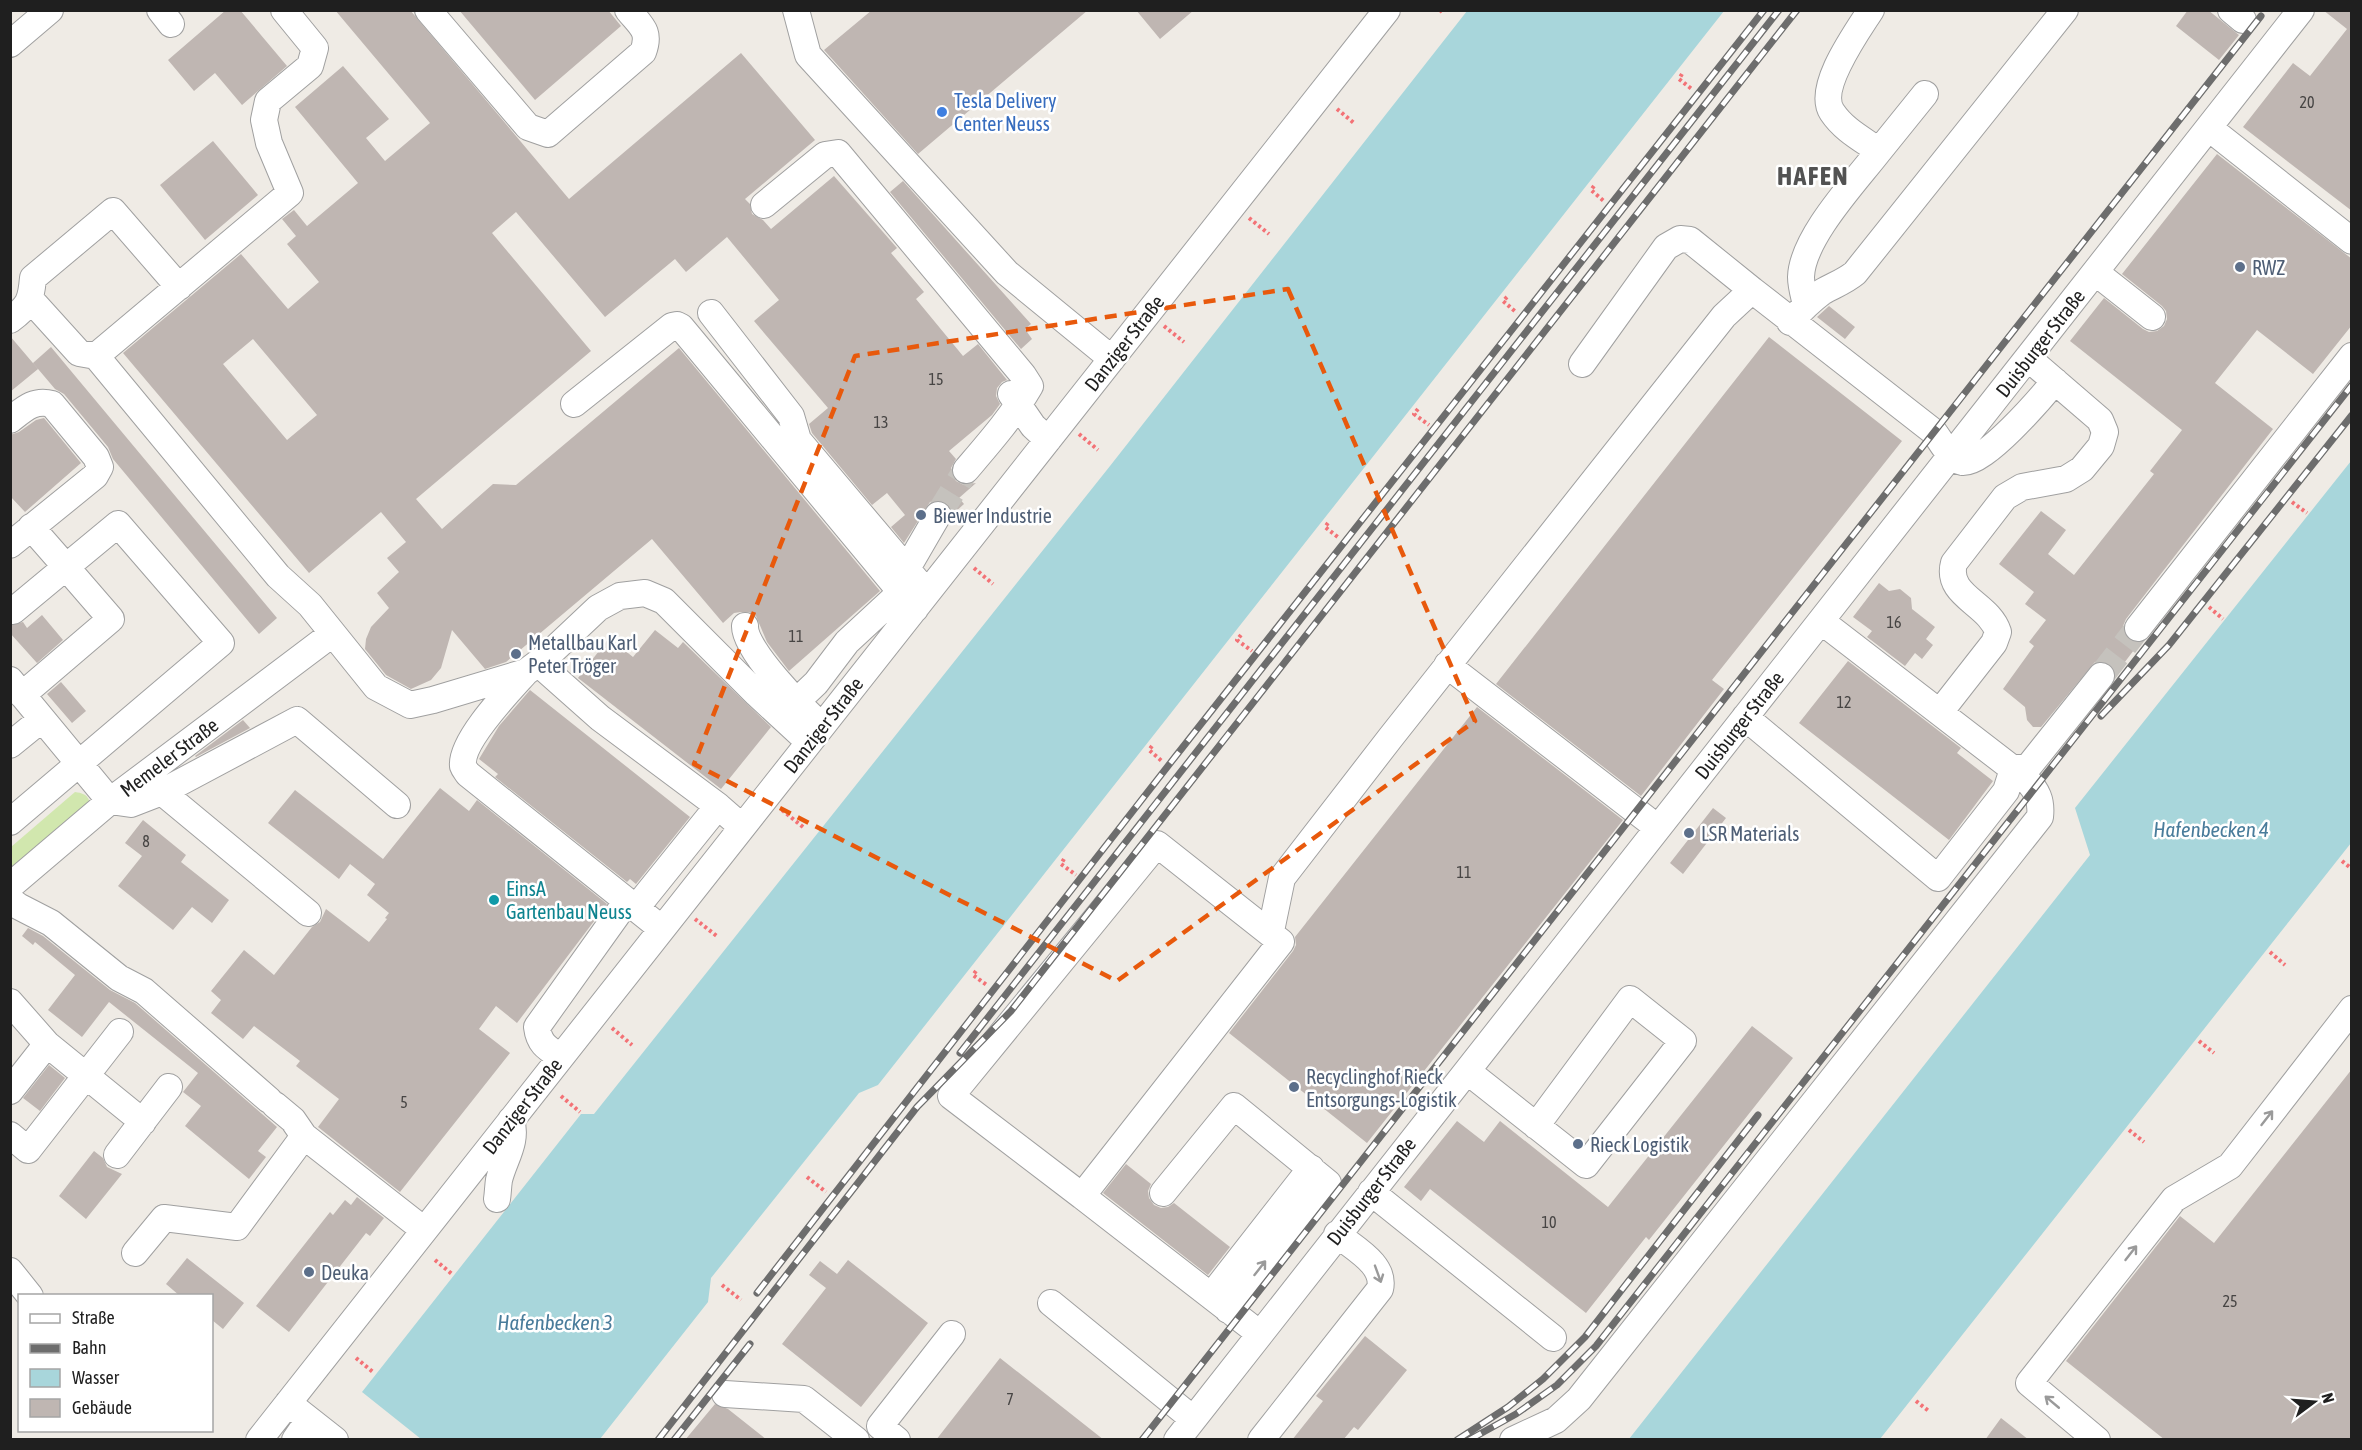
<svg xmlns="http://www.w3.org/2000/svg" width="2362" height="1450" font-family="'Asap Condensed',sans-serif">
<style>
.grass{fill:#d1e7ae}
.water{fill:#a8d6db}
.building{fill:#bfb6b2;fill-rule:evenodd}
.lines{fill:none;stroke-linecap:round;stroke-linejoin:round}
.minor-tunnel{stroke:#c5c2bd;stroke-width:26;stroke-dasharray:26 13;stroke-linecap:butt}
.minor-casing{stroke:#a0a0a0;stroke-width:28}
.path{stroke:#f37276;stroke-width:4;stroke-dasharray:3 3;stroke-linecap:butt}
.minor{stroke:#fff;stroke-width:26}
.rail-casing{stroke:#6d6d6d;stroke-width:7}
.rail{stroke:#fff;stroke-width:4.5;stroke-dasharray:14;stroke-linecap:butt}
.oneway{stroke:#9a9a9a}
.marked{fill:none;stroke:#e8590c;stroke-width:4.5;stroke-dasharray:12 8;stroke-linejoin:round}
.shop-dot{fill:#3f7fe0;stroke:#fff;stroke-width:2}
.service-dot{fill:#5c6f8a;stroke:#fff;stroke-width:2}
.culture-dot{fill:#0f9aa8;stroke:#fff;stroke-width:2}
.labels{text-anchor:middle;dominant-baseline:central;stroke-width:5;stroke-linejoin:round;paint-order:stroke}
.number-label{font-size:16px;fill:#474544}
.shop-label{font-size:20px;fill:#366cbe;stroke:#fff;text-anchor:start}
.service-label{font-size:20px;fill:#4e5e75;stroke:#fff;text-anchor:start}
.street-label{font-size:20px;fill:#1f1f1f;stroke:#fff}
.culture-label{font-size:20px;fill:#0d838f;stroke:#fff;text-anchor:start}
.water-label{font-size:21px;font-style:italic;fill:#497c9b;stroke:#fff}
.district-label{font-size:26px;font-weight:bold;letter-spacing:1.5px;fill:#525252;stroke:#fff}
</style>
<rect width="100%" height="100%" fill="#efebe5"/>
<!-- grass -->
<path class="grass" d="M75,792C82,793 86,794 89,800L86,809L11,871V847Z"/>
<!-- water -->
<path class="water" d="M1467,11H1724L878,1085L859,1093L711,1278L708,1302L600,1439H421L362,1392L581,1114H594L1110,466Z
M2351,461V843L1880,1439H1629L2090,855L2075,808Z"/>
<!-- building -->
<path class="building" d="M226,10H240L287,66L242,105L215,73L194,91L168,60Z
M335,10H410L569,199L741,53L815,140L745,199L750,204L752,214L763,220L771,229L834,176L897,248L891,253L924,292L916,299L963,356L978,344L1007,380L1002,382L997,388L996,396L1000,404L992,415L949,451L956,459L951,468L952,474L956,481L964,485L976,483L959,498L964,504L953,514L951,507L945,502L937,500L930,502L904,543L891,527L905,515L887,493L872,505L812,433L809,424L828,408L754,321L779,300L727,237L686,272L675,259L605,317L516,212L492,233L591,351L416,499L442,529L493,484L516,485L679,348L880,591L789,671L767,642L756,616L749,612H741L734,613L723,623L652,539L506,662L485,669L452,630L441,668L431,680L411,689L386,675L365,649L366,639L371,627L389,608L377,593L399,572L387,558L406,542L381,512L309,573L123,353L241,254L288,309L319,282L287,244L296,236L282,219L294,210L307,226L358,183L295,107L343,66L389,119L366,138L385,161L430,123ZM253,339L317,415L287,440L223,364Z
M459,10H608L621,26L535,100Z
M872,10H1088L918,154L824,50Z
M1136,10H1194L1160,39Z
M2188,10H2208L2239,35L2219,60L2176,26Z
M2323,10H2352V211L2243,127L2293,63L2310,76L2347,29Z
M213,141L258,195L205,240L160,185Z
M2217,154L2352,259V325L2313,374L2257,330L2215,383L2273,429L2126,619L2123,626L2124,634L2129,640L2140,642L2115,675L2110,664L2103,661L2095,662L2041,727H2033L2027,720L2025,707L2003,689L2034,646L2029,642L2046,620L2025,604L2034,592L1999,564L2041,511L2066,530L2048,554L2074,575L2154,474L2150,471L2182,430L2070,341L2104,298L2143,329L2149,332L2157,331L2164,326L2167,319L2166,311L2162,306L2122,274Z
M903,181L1031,324L1025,329L1032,339L1021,349L890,192Z
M1829,306L1855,327L1845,339L1817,317Z
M10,336L38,369L10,392Z
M1769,337L1902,441L1712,680L1724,689L1641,796L1496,684Z
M51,347L277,618L259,634L113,459L108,447L64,394L55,389L33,363Z
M44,418L81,463L25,512L10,496V435L19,432L36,420Z
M1879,583L1889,591L1900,589L1911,598L1912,609L1935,627L1926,639L1933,645L1922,659L1915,653L1905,666L1867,637L1872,631L1853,617Z
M42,615L63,640L37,663L10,633V625L23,622L27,628Z
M655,630L678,648L683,642L771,727L721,789L578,678L609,638L633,657Z
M1848,661L1961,748L1957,753L1993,781L1949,840L1799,723Z
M61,682L86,711L72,723L47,694Z
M530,690L690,817L636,884L630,879L627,882L495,777L498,774L479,759L499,726Z
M1477,707L1623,820L1367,1143L1229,1033L1293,951L1296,945L1295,937Z
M243,720L250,728L196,757L195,756Z
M440,788L469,811L477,800L607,904L517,1023L496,1006L479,1029L510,1053L400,1192L318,1127L339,1099L296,1066L300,1061L254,1026L243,1039L211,1013L221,1000L211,991L244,950L274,975L312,927L320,922L326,909L369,942L387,919L385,918L389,913L367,895L375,884L350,864L339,879L268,823L295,790L383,859Z
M1713,808L1726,818L1683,874L1670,863Z
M143,820L186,855L181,862L229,900L212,923L192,907L173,930L118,886L142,856L125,843Z
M28,928L43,936L110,990L135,1003L277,1127L258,1151L266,1157L249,1179L185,1126L201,1106L183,1092L198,1073L109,1002L82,1037L48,1010L75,975L35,942L33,945L22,936Z
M1752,1026L1793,1058L1649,1240L1646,1237L1586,1313L1430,1189L1421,1201L1404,1187L1457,1121L1484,1142L1500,1121L1608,1207Z
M49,1065L65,1078L40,1111L23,1098Z
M2352,1069V1440H2165L2066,1361L2180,1216L2214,1243Z
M94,1151L103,1158L107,1167L122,1174L86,1219L59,1196Z
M1126,1164L1151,1184L1148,1191L1149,1198L1154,1205L1161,1208L1168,1207L1174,1203L1230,1247L1208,1275L1103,1193Z
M357,1197L384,1218L370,1236L366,1233L289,1332L256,1306L330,1212L333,1215L345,1200L351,1205Z
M187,1258L244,1303L223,1329L212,1320V1296H180L166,1284Z
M848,1260L928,1323L861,1407L782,1344L826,1288L809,1275L820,1261L837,1274Z
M1365,1336L1407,1370L1358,1430L1354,1427L1343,1440H1292L1323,1401L1316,1396Z
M1000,1358L1104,1440H936Z
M715,1404L728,1409L767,1440H685Z
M2001,1418L2029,1440H1985Z"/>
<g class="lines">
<!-- minor-tunnel -->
<path class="minor-tunnel" d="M938,515L966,470
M2101,676L2138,628"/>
<!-- minor casing -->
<g class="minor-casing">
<path id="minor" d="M160,10L171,24
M284,10L315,48L310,66L268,101L264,120L269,143L290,193L96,356L278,576L310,605L376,687L410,705L433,700L526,672L546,657L598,608L620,596L645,593L664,601L757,694L809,742
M428,10L528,127L548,134L643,52C651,31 641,26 628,10
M796,10L808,55L1007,273L1112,359
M2231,10L2243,20
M10,44L50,10
M2209,128L2352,241
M1879,151L1925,94
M764,205L825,155L838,153L1023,375L1030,386C1012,417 989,443 966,470
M2095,272L2152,317
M31,300L79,353L96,356
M1806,305C1804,296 1801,286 1801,277C1802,238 1855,182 1879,151C1862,139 1844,130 1832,112C1816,88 1857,32 1871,10
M711,313L791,416L798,440L927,593
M10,320C29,306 31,301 33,278L113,211L179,287
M1790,322C1800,311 1810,301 1822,292C1834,285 1844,282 1855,273L2065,10
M1582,364L1666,247L1680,239L1690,240L1752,290
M1011,394L1033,426L1048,440
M574,404L672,326L677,325L681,327L915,609
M10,420C24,409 34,399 52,404L96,457L100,467L95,476L10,545
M898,584L938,515
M13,611L66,567L111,619L22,695
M745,626C744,650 803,709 822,726
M2138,628L2352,356
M538,663L600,718L718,806L742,827
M1447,665L1658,828
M526,672C510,690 460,741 463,766C464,769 466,771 468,774L662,929
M10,680L110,801L131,804L162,792L297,720L397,805
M797,701L816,683L847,642L901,592
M1940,712L1994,643L1998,632C1989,603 1945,596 1954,563L2005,497L2022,487L2066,479L2082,469L2101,446L2105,432L2100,420L2028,358
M1745,717L1938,878L2006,791L2013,769L2029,766L2101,676
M10,745L42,719
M162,792L308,913
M10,822L221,643L118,524L66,567L31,527
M10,886L110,801L332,634
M10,900L18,906L51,923L119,978L144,991L269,1100
M636,908L718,806
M1268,930L1272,926L1282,878L1391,737L1724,316L1752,290L1934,432C1941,441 1950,460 1962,462C1984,465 2041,398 2055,381
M10,1002L47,1044L143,1122
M561,1057C547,1048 539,1044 537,1027L627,901
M1467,1071L1586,1165L1683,1041L1630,999L1536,1126
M10,1091L47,1044
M10,1135L28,1150L120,1032
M304,1136L424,1230
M117,1155L169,1087
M1371,1192L1553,1338
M1163,1193L1234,1106L1328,1183L1228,1310
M1082,1196L951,1096L1157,844L1281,942L1082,1196L1260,1334
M497,1199C498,1193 498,1186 499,1180C504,1159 518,1142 511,1120
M135,1253L164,1218L237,1227L304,1136L293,1120L275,1105
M10,1271L30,1296
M1211,1296L1311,1168
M1051,1303L1193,1419
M725,1394L804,1399L856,1440
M288,1403L335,1440
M259,1440L1387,10
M295,1440L304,1427
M897,1440L880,1426L952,1334
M1177,1440L2301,10
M1261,1440L1380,1289C1386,1264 1353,1248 1337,1234
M1513,1440L1556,1420L1579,1399L2040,817C2042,800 2037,791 2026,779L1821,621
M2097,1440L2029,1383L2174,1199L2230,1166L2352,1009"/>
</g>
<!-- path -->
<path class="path" d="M1440,10L1443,13
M1682,74L1679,79L1693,90
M1337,109L1354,123
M1594,186L1591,190L1605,202
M1249,218L1269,234
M1507,297L1503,301L1517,313
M1164,326L1184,342
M1418,409L1414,414L1429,425
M1079,434L1098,450
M2292,502L2307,513
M1328,523L1325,527L1339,538
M974,568L993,584
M2209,607L2223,619
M1241,635L1237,640L1252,651
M1152,746L1149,750L1163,762
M782,810L803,827
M1064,859L1061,864L1076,875
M2342,861L2352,869
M695,919L718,937
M2270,952L2285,965
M976,971L973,975L988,986
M612,1028L632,1045
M2199,1041L2214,1053
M561,1096L580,1112
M2129,1130L2144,1142
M807,1177L826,1192
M435,1260L452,1274
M722,1285L741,1300
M356,1358L373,1372
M1916,1401L1930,1412"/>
<!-- minor -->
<use href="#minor" class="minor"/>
<!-- rail casing -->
<g class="rail-casing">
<path id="rail" d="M2101,716L2169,645L2352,415
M960,1053L1779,10
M757,1293L1175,757L1764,10
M658,1440L917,1107L1011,1011L1797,10
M674,1440L750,1344
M1142,1440L2261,16
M1457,1440L1508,1407L1543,1379L1585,1337L1758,1115
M1469,1440L1516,1414L1557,1385L1596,1346L2352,385"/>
</g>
<!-- rail -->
<use href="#rail" class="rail"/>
</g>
<!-- one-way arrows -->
<defs><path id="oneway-shaft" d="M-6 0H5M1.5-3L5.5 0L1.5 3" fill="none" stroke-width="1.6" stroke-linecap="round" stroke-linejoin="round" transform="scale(1.5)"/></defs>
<g class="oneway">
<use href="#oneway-shaft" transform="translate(2267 1118) rotate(-52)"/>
<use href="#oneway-shaft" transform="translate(2131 1253) rotate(-52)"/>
<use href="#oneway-shaft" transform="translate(1260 1268) rotate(-52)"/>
<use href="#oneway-shaft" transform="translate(1378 1274) rotate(70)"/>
<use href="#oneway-shaft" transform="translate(2052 1402) rotate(-140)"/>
</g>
<!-- marked area -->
<path class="marked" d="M1288,289L1475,721L1117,981L694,764L855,356Z"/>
<!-- markers -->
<circle class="shop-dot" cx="942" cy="112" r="6"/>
<g class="service-dot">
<circle cx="2240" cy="267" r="6"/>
<circle cx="921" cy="515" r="6"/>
<circle cx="516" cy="654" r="6"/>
<circle cx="1689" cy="833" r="6"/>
<circle cx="1294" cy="1087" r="6"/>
<circle cx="1578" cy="1144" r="6"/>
<circle cx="309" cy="1272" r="6"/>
</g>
<circle class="culture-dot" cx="494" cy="900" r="6"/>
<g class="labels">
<!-- number labels -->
<g class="number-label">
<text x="2307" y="102">20</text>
<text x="936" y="379">15</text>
<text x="881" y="422">13</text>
<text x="1894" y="622">16</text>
<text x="796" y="636">11</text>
<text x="1844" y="702">12</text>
<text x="146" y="841">8</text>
<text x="1464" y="872">11</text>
<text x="404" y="1102">5</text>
<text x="1549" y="1222">10</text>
<text x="2230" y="1301">25</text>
<text x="1010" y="1399">7</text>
</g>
<!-- shop labels -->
<g class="shop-label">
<text x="954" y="100">Tesla Delivery<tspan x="954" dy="23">Center Neuss</tspan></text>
</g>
<!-- service labels -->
<g class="service-label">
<text x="2252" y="267">RWZ</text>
<text x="933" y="515">Biewer Industrie</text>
<text x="528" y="642">Metallbau Karl<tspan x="528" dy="23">Peter Tröger</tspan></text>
<text x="1701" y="833">LSR Materials</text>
<text x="1306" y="1076">Recyclinghof Rieck<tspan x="1306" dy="23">Entsorgungs-Logistik</tspan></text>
<text x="1590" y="1144">Rieck Logistik</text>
<text x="321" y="1272">Deuka</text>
</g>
<!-- street labels -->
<g class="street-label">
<text transform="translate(1124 343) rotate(-52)">Danziger Straße</text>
<text transform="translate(2040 343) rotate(-52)">Duisburger Straße</text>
<text transform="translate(823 725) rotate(-52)">Danziger Straße</text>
<text transform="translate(1739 725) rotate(-52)">Duisburger Straße</text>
<text transform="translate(169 757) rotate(-37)">Memeler Straße</text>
<text transform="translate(522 1106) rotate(-52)">Danziger Straße</text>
<text transform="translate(1371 1191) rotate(-52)">Duisburger Straße</text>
</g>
<!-- culture labels -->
<g class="culture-label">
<text x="506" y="888">EinsA<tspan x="506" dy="23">Gartenbau Neuss</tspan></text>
</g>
<!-- water labels -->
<g class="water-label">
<text x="2211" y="829">Hafenbecken 4</text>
<text x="555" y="1322">Hafenbecken 3</text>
</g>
<!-- district labels -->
<g class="district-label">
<text x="1813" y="176">HAFEN</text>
</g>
</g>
<!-- border -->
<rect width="2362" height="1450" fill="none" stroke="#1f1f1f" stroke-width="24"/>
<!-- legend -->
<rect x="18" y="1294" width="195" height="138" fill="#ffffff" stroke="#a5a5a5" stroke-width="1.5"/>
<rect x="30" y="1314" width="30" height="9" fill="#ffffff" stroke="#a5a5a5" stroke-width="1.5"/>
<text x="72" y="1324" font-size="18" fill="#1f1f1f">Straße</text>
<rect x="30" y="1344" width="30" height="9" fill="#6d6d6d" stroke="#a5a5a5" stroke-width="1.5"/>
<text x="72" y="1354" font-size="18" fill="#1f1f1f">Bahn</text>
<rect x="30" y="1369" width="30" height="18" fill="#a8d6db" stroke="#a5a5a5" stroke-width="1.5"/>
<text x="72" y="1384" font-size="18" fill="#1f1f1f">Wasser</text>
<rect x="30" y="1399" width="30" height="18" fill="#bfb6b2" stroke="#a5a5a5" stroke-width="1.5"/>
<text x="72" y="1414" font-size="18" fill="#1f1f1f">Gebäude</text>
<!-- north arrow -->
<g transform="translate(2314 1402) rotate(74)" stroke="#ffffff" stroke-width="4.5" paint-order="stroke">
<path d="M0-4.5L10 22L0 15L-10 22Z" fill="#1f1f1f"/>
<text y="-9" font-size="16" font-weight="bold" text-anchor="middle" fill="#1f1f1f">N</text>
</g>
</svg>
